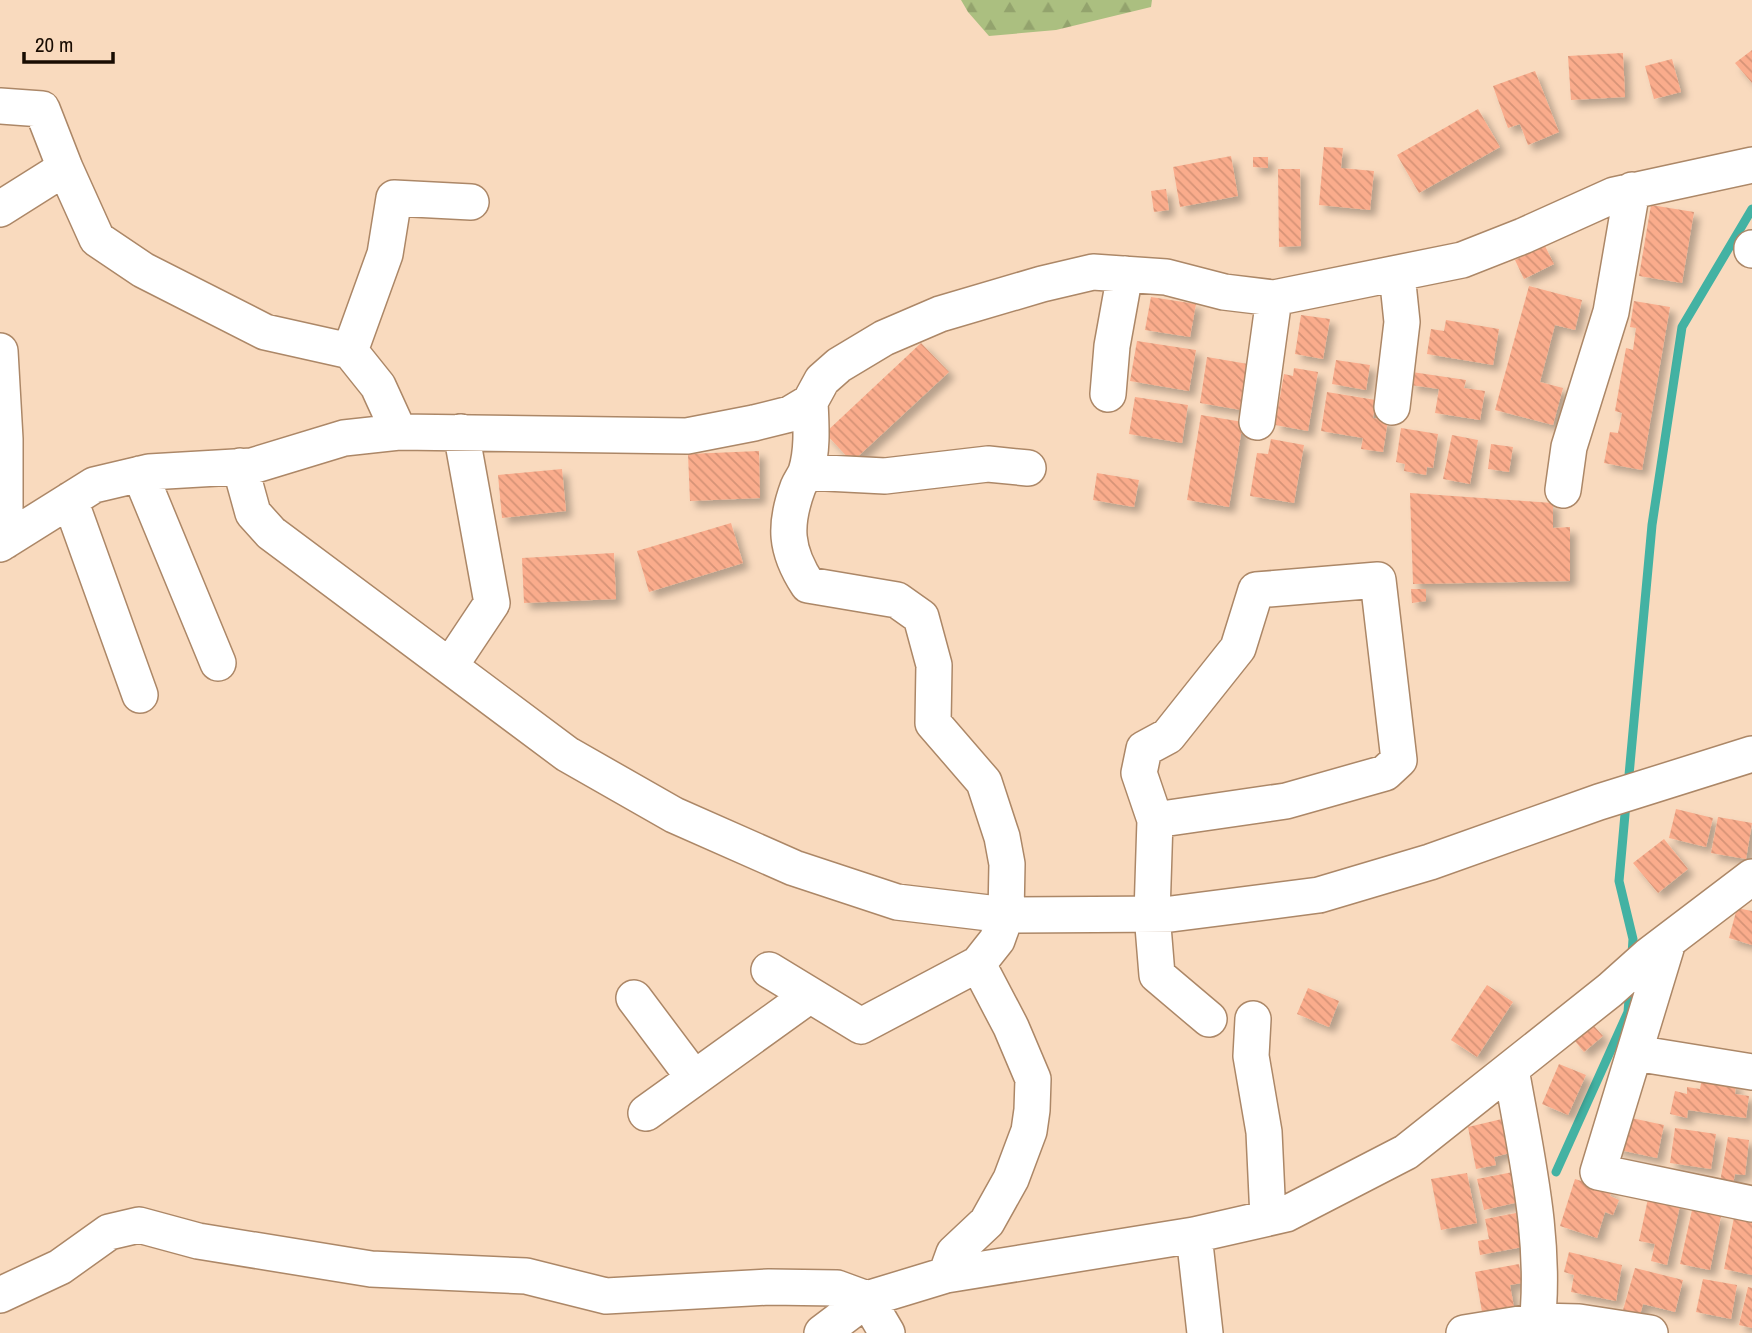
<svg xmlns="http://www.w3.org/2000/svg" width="1752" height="1333" font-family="'Archivo Narrow',sans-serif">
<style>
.forest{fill:url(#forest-firs)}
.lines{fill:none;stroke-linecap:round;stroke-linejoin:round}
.stream{stroke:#43b2a3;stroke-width:9}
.building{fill:url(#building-back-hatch);filter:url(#shadow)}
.minor-casing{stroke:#ac8767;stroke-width:38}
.minor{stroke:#fff;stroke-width:35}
</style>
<defs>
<pattern id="forest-firs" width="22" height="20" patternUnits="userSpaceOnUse" patternTransform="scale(1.75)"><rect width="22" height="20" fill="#abbf80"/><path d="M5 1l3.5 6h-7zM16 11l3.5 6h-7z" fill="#93a36d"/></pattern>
<pattern id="building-back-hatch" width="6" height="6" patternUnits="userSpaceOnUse" patternTransform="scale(1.75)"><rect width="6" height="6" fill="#faac8c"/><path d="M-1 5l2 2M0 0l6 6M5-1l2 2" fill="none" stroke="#d69377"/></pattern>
<filter id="shadow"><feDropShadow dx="6" dy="6" stdDeviation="3.5" flood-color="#0004"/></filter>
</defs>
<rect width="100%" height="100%" fill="#f9dabe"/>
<!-- forest -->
<path class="forest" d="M961,0H1152L1151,7L1056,30L989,36L968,12Z"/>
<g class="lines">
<!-- stream -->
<path class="stream" d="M1628,786L1652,525L1682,327L1752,209
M1626,803L1619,881L1633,939L1632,955
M1556,1172L1628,1012L1630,986"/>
</g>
<!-- building -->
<path class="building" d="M1752,50V83L1735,63Z
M1623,53L1625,97L1571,100L1568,56Z
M1672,59L1681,92L1654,99L1645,66Z
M1535,71L1559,132L1528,145L1520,124L1508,128L1493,86Z
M1478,109L1500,147L1419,193L1397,155Z
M1324,147L1343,148L1341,168L1374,171L1370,210L1319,205Z
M1231,156L1238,196L1180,207L1173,167Z
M1253,157H1268V168L1253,167Z
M1278,169H1300L1301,246L1279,247Z
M1166,189L1169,210L1154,212L1151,191Z
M1651,205L1694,212L1682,283L1639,276Z
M1545,246L1554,264L1524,279L1515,260Z
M1529,286L1582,300L1575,330L1555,325L1540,382L1563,388L1553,425L1495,410Z
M1151,297L1196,304L1190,337L1145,330Z
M1634,301L1670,307L1642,470L1604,463L1610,432L1618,433L1622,413L1615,411L1626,348L1633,350L1636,328L1630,327Z
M1301,315L1330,319L1323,359L1295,354Z
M1446,320L1499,329L1493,365L1427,354L1431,329L1444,331Z
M1137,341L1196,350L1189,391L1130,381Z
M921,343L949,372L852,462L825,433Z
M1207,357L1248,364L1241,410L1200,403Z
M1336,360L1370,365L1366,390L1332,384Z
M1294,368L1318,372L1308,431L1275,425L1284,374L1293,376Z
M1412,372L1466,380L1464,388L1485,391L1480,420L1435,413L1439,389L1410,385Z
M1327,392L1376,400L1373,418L1388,420L1383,452L1361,449L1363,438L1321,431Z
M1135,397L1188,405L1182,443L1129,434Z
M1201,415L1243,422L1229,507L1187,500Z
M1401,428L1438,434L1433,468L1427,467L1426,475L1404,471L1405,464L1396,462Z
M1452,435L1478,440L1470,484L1443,479Z
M1271,439L1304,445L1294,503L1250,496L1257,453L1268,454Z
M1491,444L1513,447L1509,472L1488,469Z
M759,451L760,498L690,501L688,454Z
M562,469L566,511L502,518L498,475Z
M1097,473L1139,480L1134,507L1093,500Z
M1410,493L1553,503V528L1570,527V581L1413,584Z
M731,523L743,563L649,592L637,551Z
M614,553L616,599L524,603L522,558Z
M1411,589H1426V601L1412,603Z
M1676,809L1713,818L1706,847L1669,838Z
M1718,817L1752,823L1746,859L1711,853Z
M1664,839L1688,869L1658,893L1633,863Z
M1737,908L1752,911V945L1729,938Z
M1487,985L1513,1002L1477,1057L1451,1040Z
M1308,988L1339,1001L1329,1027L1297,1014Z
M1594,1026L1603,1036L1584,1052L1575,1041Z
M1559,1064L1586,1075L1568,1115L1542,1104Z
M1702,1078L1736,1083L1735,1094L1749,1096L1746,1118L1688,1110L1687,1118L1670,1114L1675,1091L1687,1094V1087L1700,1089Z
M1622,1116L1664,1125L1657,1158L1615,1149Z
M1502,1119L1510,1153L1494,1157L1496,1165L1476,1169L1468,1127Z
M1675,1128L1716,1134L1711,1169L1670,1163Z
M1728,1137L1749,1140L1745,1175L1735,1174L1733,1184L1720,1182Z
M1513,1172L1519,1202L1484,1210L1477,1179Z
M1467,1173L1477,1223L1441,1230L1431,1179Z
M1575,1179L1612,1191L1610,1196L1619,1200L1613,1215L1605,1212L1597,1238L1560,1226Z
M1649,1194L1681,1201L1667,1265L1651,1261L1655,1244L1639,1241Z
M1692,1210L1721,1216L1710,1270L1680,1264Z
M1521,1212L1528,1246L1480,1255L1478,1241L1489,1239L1485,1219Z
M1735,1212L1752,1215V1275L1724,1269Z
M1569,1252L1622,1265L1616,1301L1571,1292L1574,1275L1564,1272Z
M1519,1264L1522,1283L1510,1285L1514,1307L1482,1312L1475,1272Z
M1635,1268L1683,1280L1675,1312L1643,1304L1640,1315L1623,1310Z
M1703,1279L1737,1285L1731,1319L1696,1312Z
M1748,1287L1752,1288V1328L1739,1325Z"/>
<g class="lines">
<!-- minor casing -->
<g class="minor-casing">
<path id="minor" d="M0,106L42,109L65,168L97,239L143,270L265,332L350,351L378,386L399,432
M0,209L65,168
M1752,248V250
M0,351L5,439V541
M350,351L385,254L394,198L471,202
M1108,394L1112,346L1125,274
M810,402C811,424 813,450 806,472C804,477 800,482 798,487C784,525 785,550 808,585L897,600L921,617L934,665L933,723L984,782L1002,837L1007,864L1006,915L997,940L978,964L1011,1027L1033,1079L1032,1110L1029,1131L1011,1179L987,1222L954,1253L946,1275
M1392,407L1402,322L1397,274
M1257,422L1274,298
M240,466L253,513L271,533L567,754L674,815L794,868L897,902L1006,915L1171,914L1319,895L1430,862L1599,802L1752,754
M806,472L885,476L988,464L1028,468
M140,474L218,663
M1563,490L1569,447L1611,312L1632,190
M70,500L140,695
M0,544L94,485L149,472L252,466L344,438L399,432L687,436L754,423L790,414L810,402L822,380L839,365L884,338L940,314L1042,284L1093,272L1166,277L1224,292L1274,298L1462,260L1523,236L1614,195L1752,165
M450,666L492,603L461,432
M1155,820L1286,801L1385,773L1399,760L1378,580L1256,590L1238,648L1168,736L1144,749L1139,773L1155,820L1152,914L1157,975L1209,1019
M1668,942L1598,1172L1752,1204
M769,970L861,1026L978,964
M634,998L694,1078
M1253,1019L1251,1056L1264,1132L1268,1218
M1635,1053L1752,1072
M1511,1069C1526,1155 1548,1245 1536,1333
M646,1113L810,995
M1194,1235L1205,1333
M0,1295L60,1267L109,1232L139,1225L198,1241L371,1269L526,1276L606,1296L769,1287L837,1288L867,1299L887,1333
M822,1333L867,1299L946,1275L1194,1235L1286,1214L1406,1152L1610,990L1648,956L1752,877
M1464,1333L1538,1321L1579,1322L1650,1333"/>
</g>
<!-- minor -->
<use href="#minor" class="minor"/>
</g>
<!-- scale -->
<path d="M24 52v10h89v-10" fill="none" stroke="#190c02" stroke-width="3.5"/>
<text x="35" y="52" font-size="21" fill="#190c02" stroke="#f9dabe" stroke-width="5" paint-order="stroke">20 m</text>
</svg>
